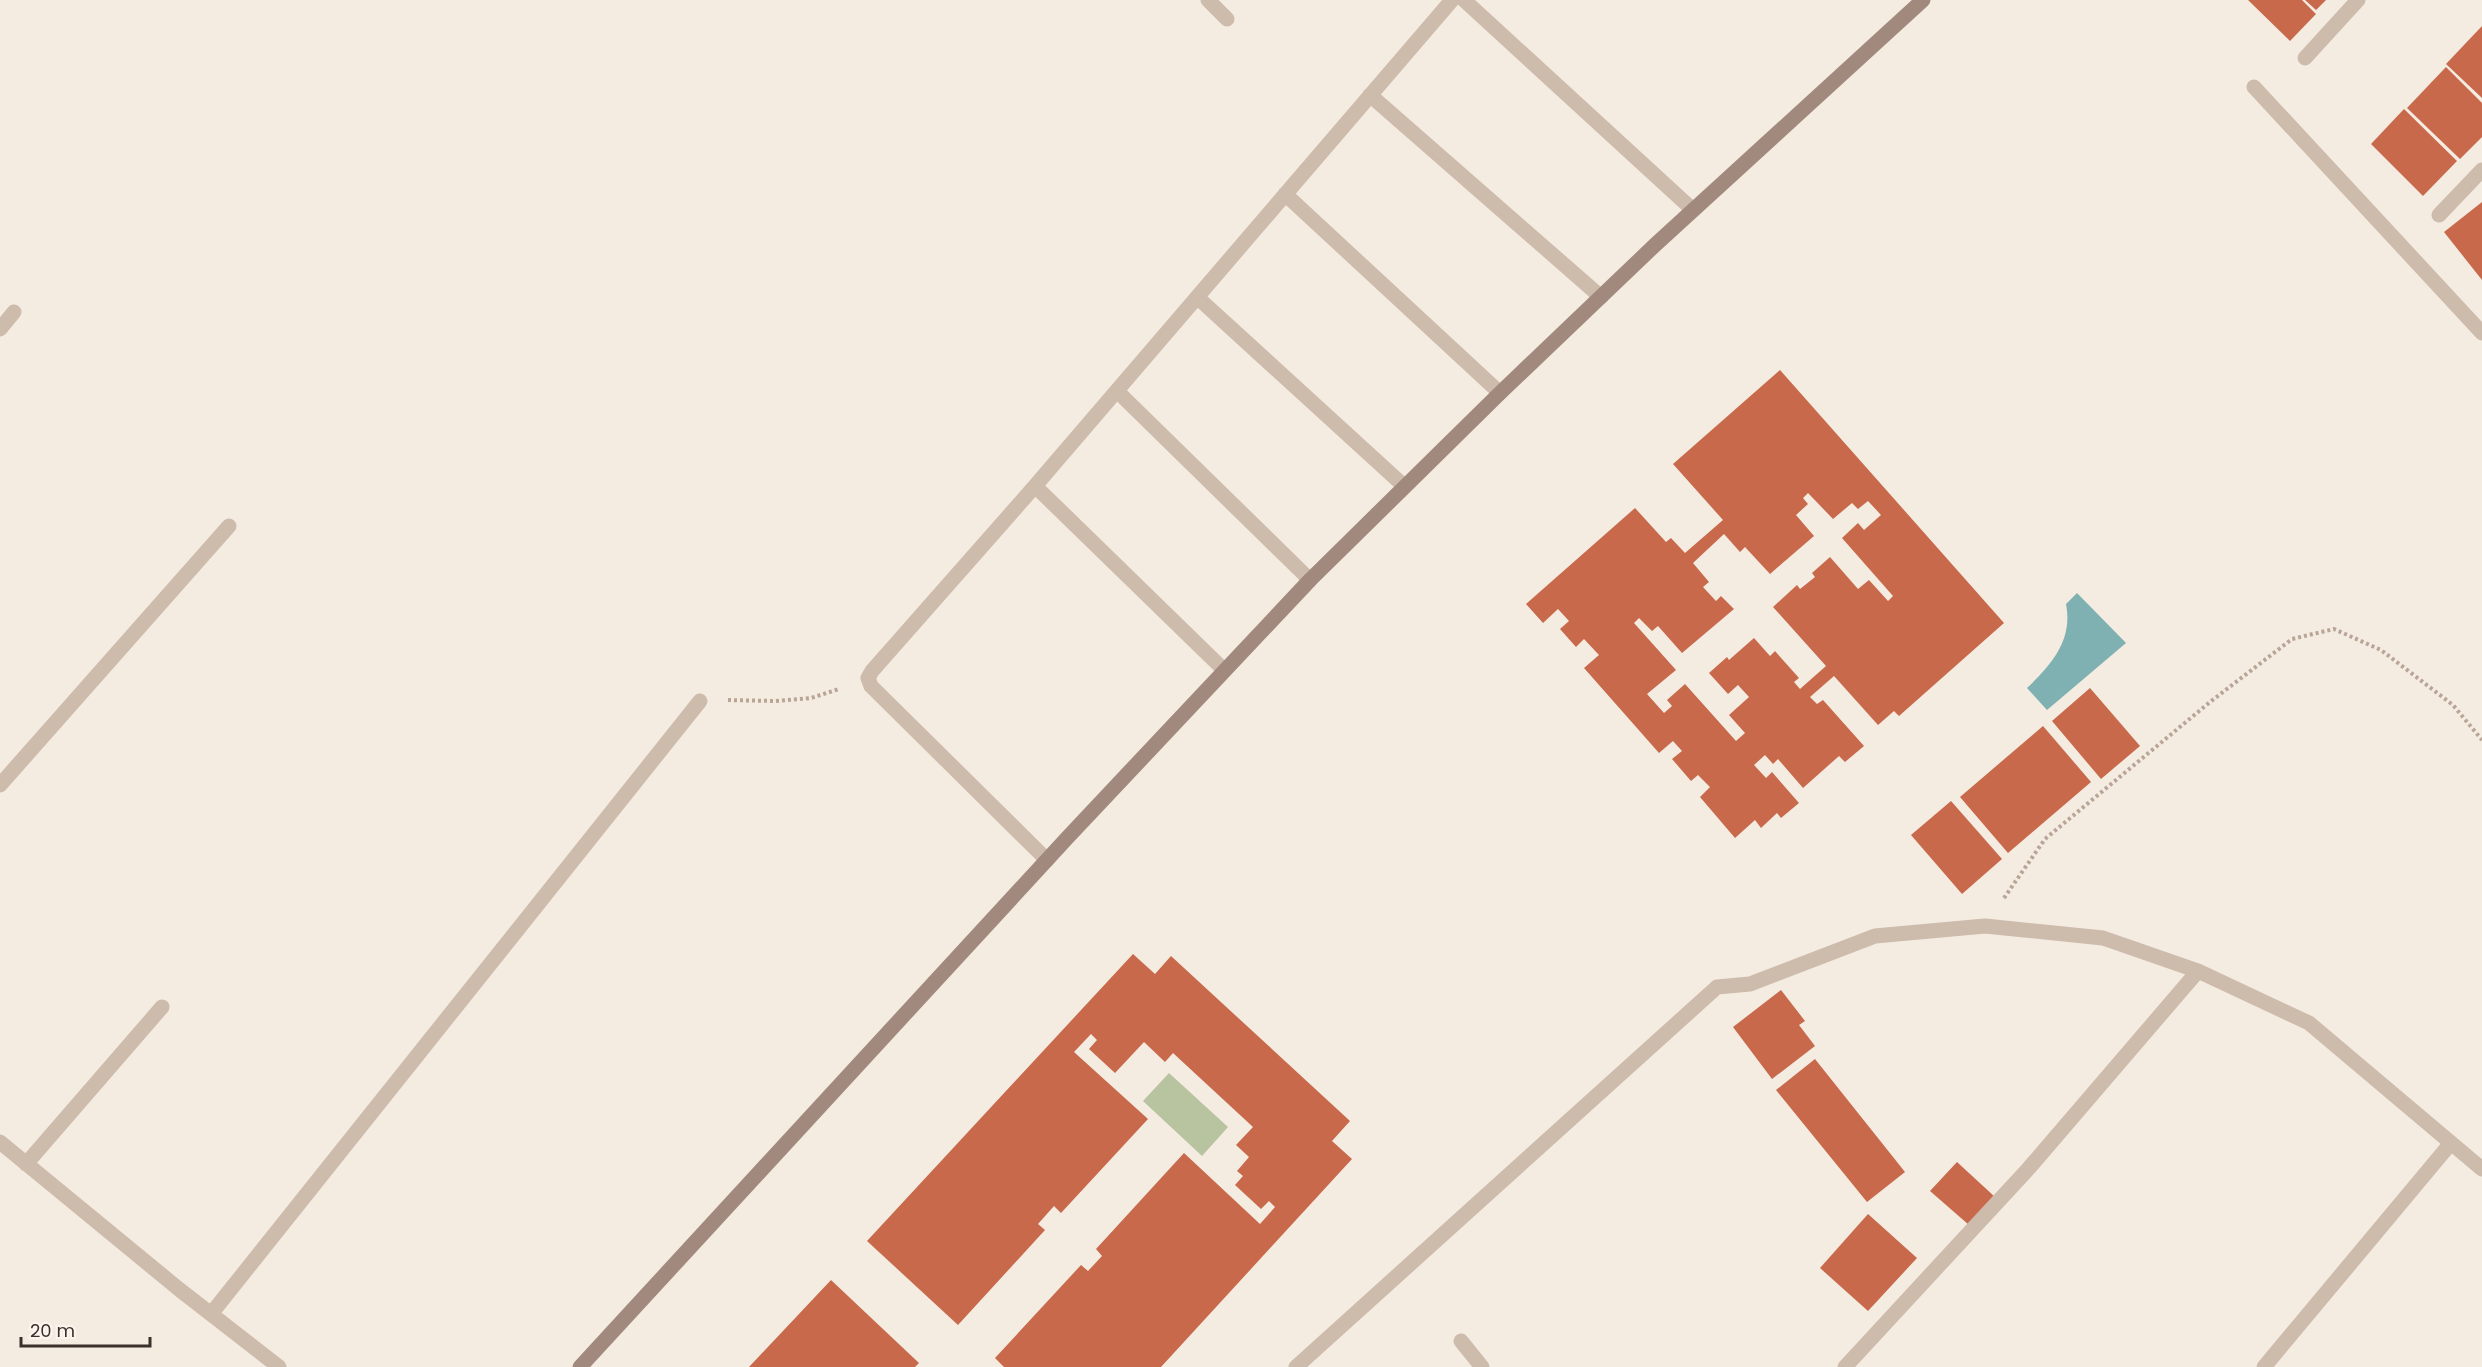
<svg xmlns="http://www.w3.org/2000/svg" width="2482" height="1367" font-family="Poppins,sans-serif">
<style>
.green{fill:#b8c4a0}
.water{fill:#7fb0b2}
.building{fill:#c8694b;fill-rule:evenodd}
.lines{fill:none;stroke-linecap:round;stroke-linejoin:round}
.path{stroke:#b9a596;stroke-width:4;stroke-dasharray:3 3;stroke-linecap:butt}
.lane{stroke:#cdbbac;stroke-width:15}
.street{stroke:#cdbbac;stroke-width:15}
.secondary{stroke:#a18a7d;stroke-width:15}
</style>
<rect width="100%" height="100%" fill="#f4ebe1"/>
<!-- green -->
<path class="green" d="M1169,1073L1228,1127L1202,1156L1143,1101Z"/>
<!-- water -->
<path class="water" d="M2077,593L2126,643L2047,710L2027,688C2052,664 2073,640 2066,604Z"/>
<!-- building -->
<path class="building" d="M2248,0H2302L2316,14L2290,41Z
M2305,0H2326L2316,10Z
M2482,26V98L2446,64Z
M2446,67L2482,103V137L2460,159L2407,108Z
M2404,109L2457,161L2423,196L2371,144Z
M2482,202V280L2444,232Z
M1780,370L2004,623L1899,716L1894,711L1878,725L1834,676L1810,697L1817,704L1823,700L1864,746L1845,762L1839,756L1803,788L1778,759L1773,764L1765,755L1754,765L1766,778L1772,772L1799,803L1781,818L1777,813L1761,828L1755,820L1735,838L1700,797L1710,787L1698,775L1691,781L1672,759L1682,751L1673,741L1659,753L1584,668L1599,655L1584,639L1576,647L1560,629L1569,621L1558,609L1543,623L1526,604L1635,508L1666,542L1671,538L1685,553L1723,520L1673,464ZM1808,493L1833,519L1852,503L1858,509L1868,501L1881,515L1864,530L1858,523L1842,538L1893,596L1888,601L1869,580L1858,589L1830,557L1812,573L1815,577L1800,589L1797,585L1773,607L1826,666L1800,689L1794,682L1799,678L1775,651L1770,656L1754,638L1729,660L1727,657L1709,673L1728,694L1738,685L1749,697L1729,715L1745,733L1736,741L1685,684L1667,700L1672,706L1664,713L1647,694L1676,670L1634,623L1639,618L1652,631L1658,626L1682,653L1734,609L1721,596L1716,601L1703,587L1709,582L1693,563L1724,534L1740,552L1745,547L1770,574L1814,536L1796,515L1808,504L1803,498Z
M2090,688L2140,746L2101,779L2052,721Z
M2043,726L2091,782L2008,853L1960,797Z
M1951,801L2002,859L1962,894L1911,835Z
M1133,954L1155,974L1171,956L1350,1121L1332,1141L1352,1159L1161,1367H1004L995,1358L1081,1265L1088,1271L1102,1256L1096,1249L1184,1153L1260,1224L1275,1207L1269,1201L1261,1209L1235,1185L1243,1176L1237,1171L1249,1157L1236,1145L1253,1127L1173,1053L1165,1062L1144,1042L1115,1073L1089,1049L1097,1040L1091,1034L1074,1052L1148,1119L1061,1213L1054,1206L1038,1224L1045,1230L958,1325L867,1241Z
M1781,990L1805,1021L1799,1025L1815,1046L1772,1079L1733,1027Z
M1815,1059L1905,1172L1867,1202L1776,1090Z
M1957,1162L1995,1197L1969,1225L1930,1191Z
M1868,1214L1917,1258L1868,1311L1820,1268Z
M831,1280L919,1363L915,1367H749Z"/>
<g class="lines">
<!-- path -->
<path class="path" d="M728,700L775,701L811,698L839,689
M2004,898L2045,839L2210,702L2292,639L2334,629L2381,650L2453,705L2482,740"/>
<!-- lane -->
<path class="lane" d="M2254,87L2482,333
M2264,1367L2451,1143"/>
<!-- street -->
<path class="street" d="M1208,0L1227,19
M1464,0L1693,210
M2305,58L2358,0
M1370,95L1601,297
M1285,194L1500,393
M2439,215L2482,170
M1197,297L1404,486
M0,329L14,312
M1117,391L1310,580
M1035,486L1224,670
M0,785L229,526
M1047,860L871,686L868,678L872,671L1035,486L1452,0
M0,1142L180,1290L279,1367
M26,1164L162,1007
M211,1314L700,701
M1461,1341L1482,1367
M1296,1367L1717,987L1750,984L1875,936L1985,926L2103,938L2198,971
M1845,1367L2029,1168L2198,971L2309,1023L2482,1169"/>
<!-- secondary -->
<path class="secondary" d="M580,1367L1068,837L1310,580L1500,393L1655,245L1923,0"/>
</g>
<!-- scale -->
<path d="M21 1337v9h129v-9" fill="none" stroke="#3b302b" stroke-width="3"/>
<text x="30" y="1337" font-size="18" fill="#3b302b" stroke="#fbf5ee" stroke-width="4.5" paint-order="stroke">20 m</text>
</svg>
